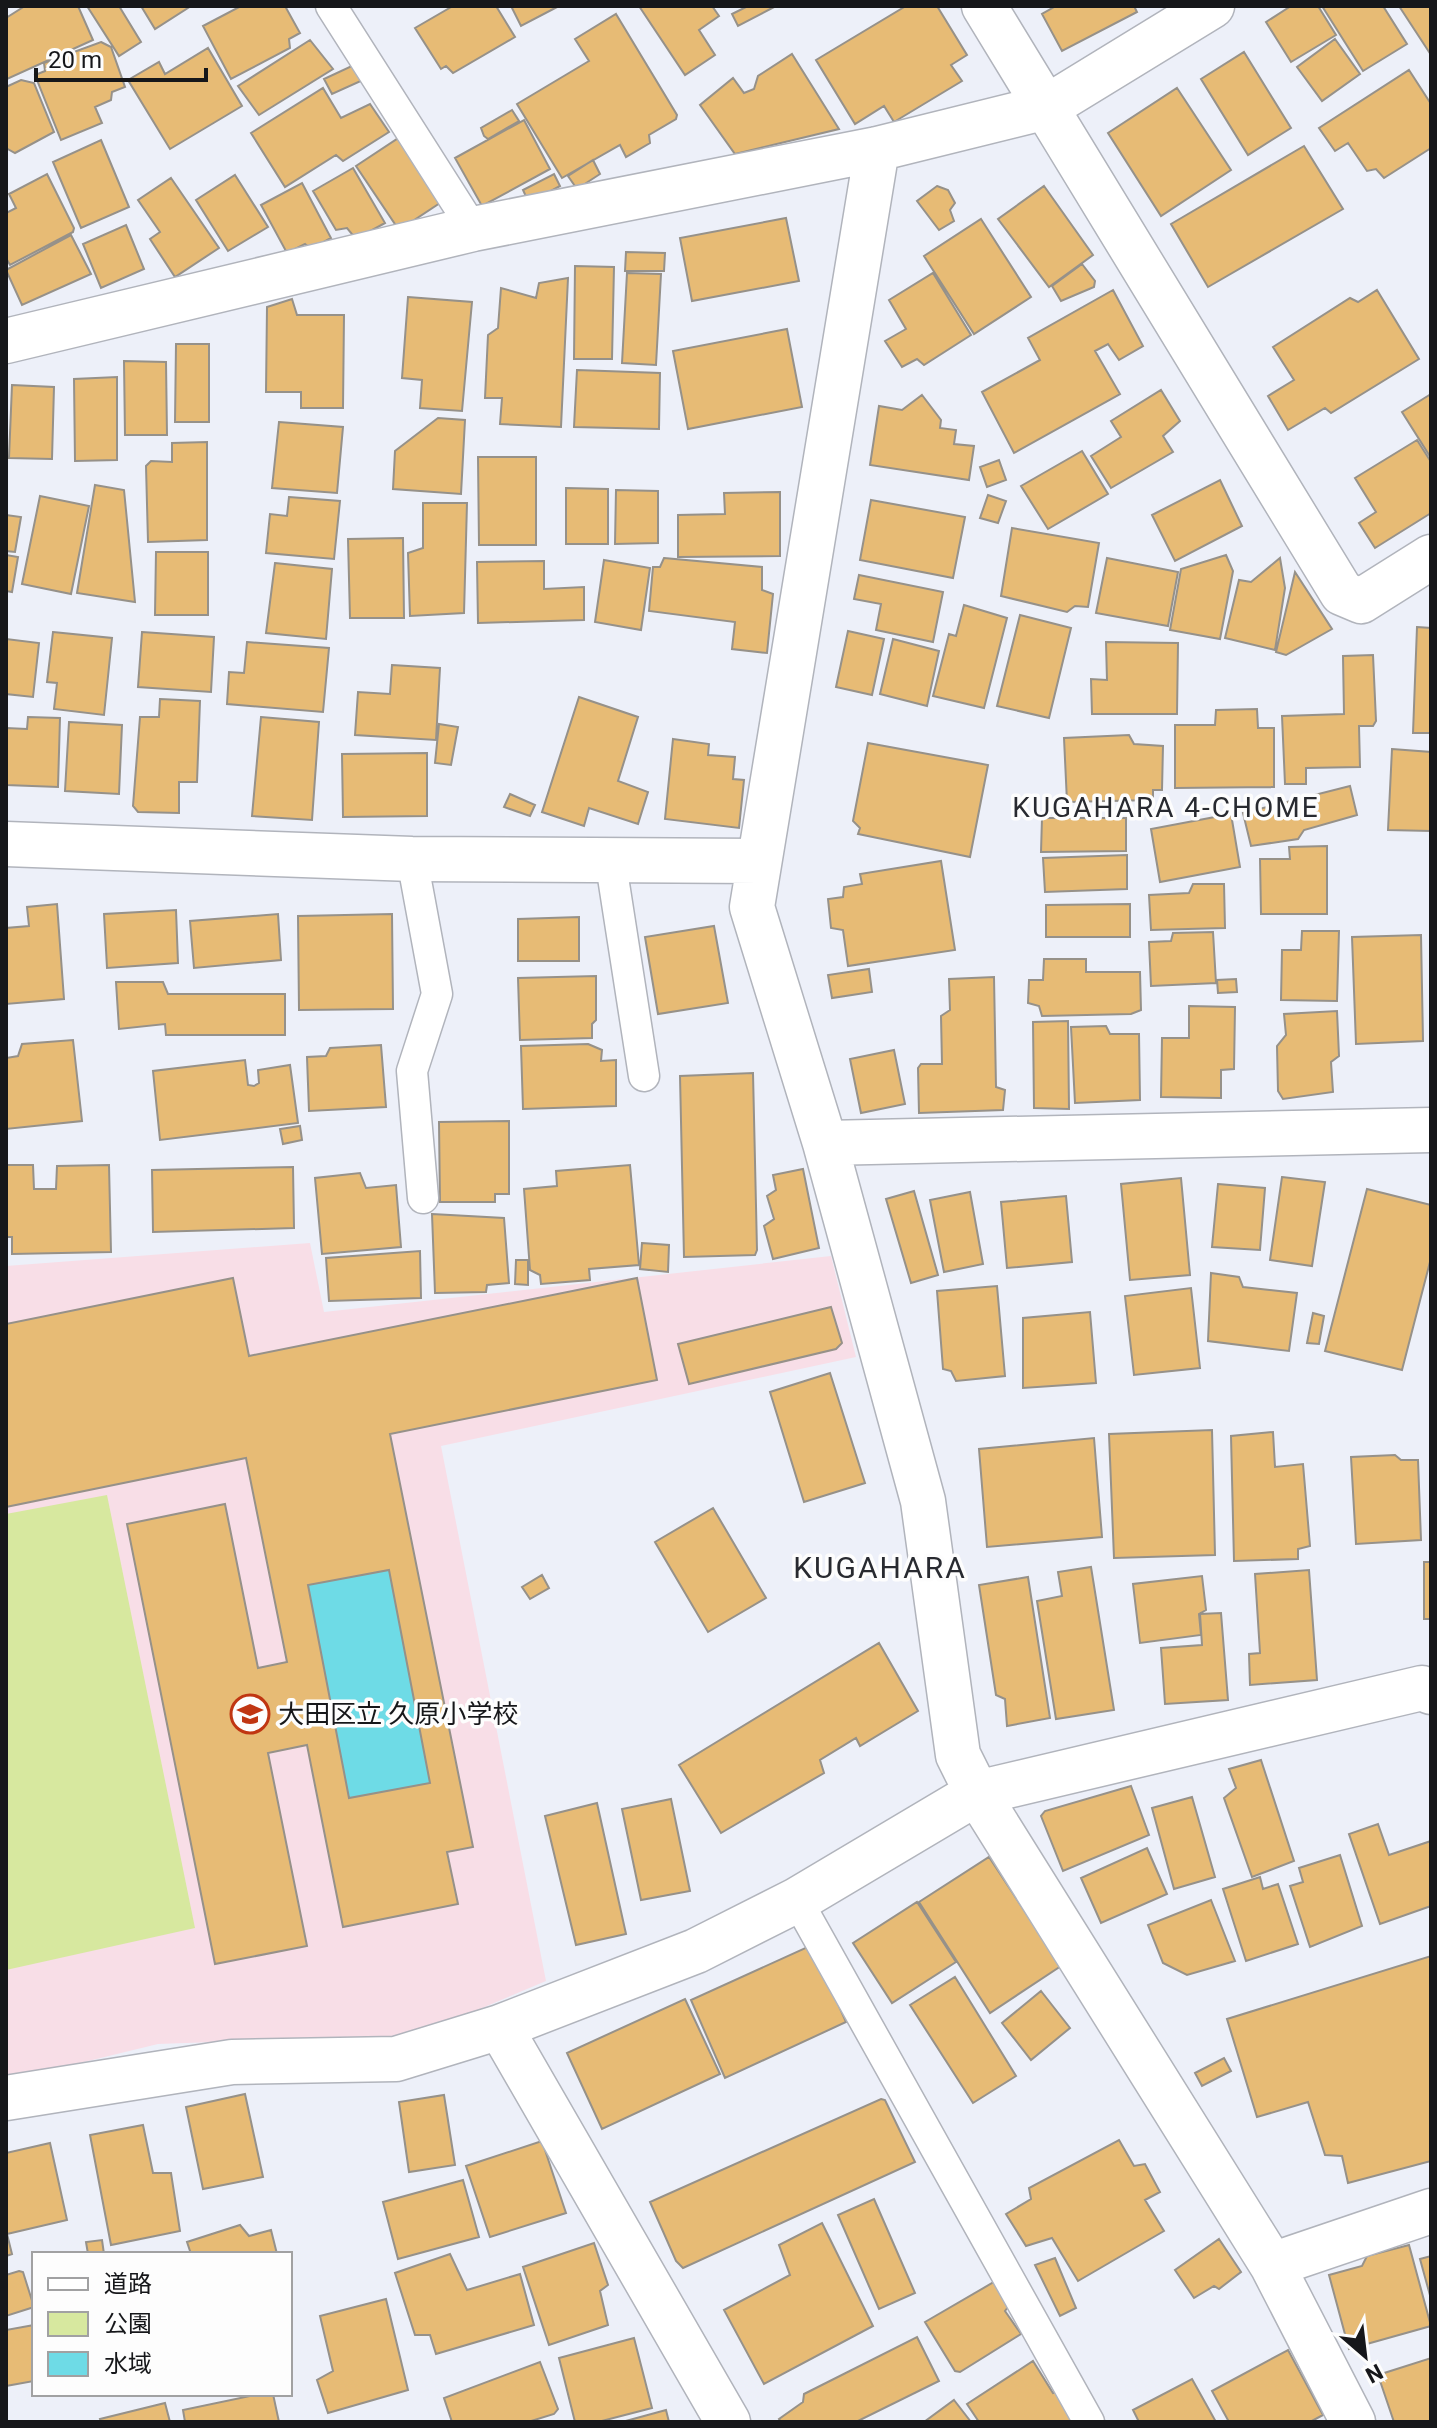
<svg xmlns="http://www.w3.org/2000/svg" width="1437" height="2428" font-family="Roboto,'Noto Sans JP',sans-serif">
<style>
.education{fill:#f8dee7}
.green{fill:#d7e89f}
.water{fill:#6edbe6}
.building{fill:#e7bb75;stroke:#969189;stroke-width:2;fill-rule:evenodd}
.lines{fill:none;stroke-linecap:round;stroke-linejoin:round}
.service-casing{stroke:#b1b4bc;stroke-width:33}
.minor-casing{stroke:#b1b4bc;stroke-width:47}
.tertiary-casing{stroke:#b1b4bc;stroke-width:47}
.service{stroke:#fff;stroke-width:30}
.minor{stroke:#fff;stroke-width:44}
.tertiary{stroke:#fff;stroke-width:44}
.labels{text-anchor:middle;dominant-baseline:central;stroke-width:7;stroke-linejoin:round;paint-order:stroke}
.poi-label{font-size:26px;fill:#16171a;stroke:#fdfdfd;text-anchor:start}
.neighbourhood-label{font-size:28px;letter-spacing:2px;fill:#282a30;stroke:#fdfdfd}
.quarter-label{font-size:30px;letter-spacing:2px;fill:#282a30;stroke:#fdfdfd}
</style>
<rect width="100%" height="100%" fill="#edf0f9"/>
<!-- education -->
<path class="education" d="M310,1243L324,1312L831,1256L856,1357L441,1446L546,1981L418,2035L158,2044L6,2081V1266Z"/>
<!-- green -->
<path class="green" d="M107,1495L195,1928L6,1970V1514Z"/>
<!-- water -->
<path class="water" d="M389,1570L430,1783L349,1798L308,1585Z"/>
<!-- building -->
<path class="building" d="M25,6H78L93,40L7,79L6,18Z
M87,6H119L141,42L119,56Z
M141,6H191L155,29Z
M241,6H285L300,33L289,39L290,48L231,79L203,26Z
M453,6H496L515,37L453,73L446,66L441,69L415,28Z
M511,6H559L521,26Z
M639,6H712L719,16L699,30L715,55L685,75Z
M748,6H776L738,26L732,14Z
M906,6H937L967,55L951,65L962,81L894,122L884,106L855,124L816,60Z
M1056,6H1134L1137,12L1062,51L1042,14Z
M1291,6H1318L1336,35L1291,62L1266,22Z
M1322,6H1383L1407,44L1363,71Z
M1399,6H1431V55Z
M616,14L677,115L676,119L649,135L650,143L626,157L620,145L562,178L517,104L589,61L575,39Z
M1335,39L1360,74L1322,101L1297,67Z
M310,40L333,69L259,115L238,86Z
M101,42L111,47L125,87L112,92L111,100L95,107L102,123L61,140L35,75L45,71L44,63Z
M208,48L242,106L170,149L128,80L159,62L165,74Z
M1244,52L1291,128L1248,155L1201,79Z
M792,54L839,129L735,154L700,105L733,78L744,93L754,89L758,76Z
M356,64L363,80L332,94L324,79Z
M1409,70L1431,104V148L1384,178L1376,169L1367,171L1348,143L1335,151L1319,128Z
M21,80L34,83L54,132L15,153L6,148V87Z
M323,88L341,118L370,104L389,132L343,161L336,155L285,187L251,133Z
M1177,88L1231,170L1161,216L1108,133Z
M512,110L519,121L488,139L484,136L481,128Z
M524,120L550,169L482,206L455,158Z
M400,137L443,201L399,230L356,166Z
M101,140L129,207L81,228L53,162Z
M1304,146L1343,209L1208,287L1171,224Z
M593,160L600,174L577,189L568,176Z
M353,168L385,223L356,239L347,228L336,230L313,191Z
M47,174L74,228L73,232L10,265L6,258V213L16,208L9,194Z
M554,174L560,186L529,203L523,190Z
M235,175L268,227L228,251L196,200Z
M171,178L219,248L175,277L150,239L160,232L138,200Z
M302,183L331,238L311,249L305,244L287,253L261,205Z
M937,186L948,190L955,203L950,210L954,221L939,230L917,201Z
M1044,186L1093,255L1049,287L998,219Z
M786,218L799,281L692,301L680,238Z
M981,219L1031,297L974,334L924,256Z
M126,225L144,269L101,288L83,244Z
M71,235L91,274L22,305L6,270Z
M626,252L665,253L664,271H625Z
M1082,264L1095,281L1094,287L1061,301L1052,286Z
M575,266L614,267L612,359H574Z
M627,273L661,274L656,365L622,363Z
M933,273L971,335L924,365L917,359L902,367L885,341L906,329L889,300Z
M568,278L561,427L500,424L502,398H485L488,335L498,328L501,288L536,298L539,283Z
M1113,290L1143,346L1119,360L1108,344L1095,351L1120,394L1014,453L982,392L1040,360L1028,338Z
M1377,290L1419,359L1331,413L1325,408L1288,430L1268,396L1294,380L1273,347L1350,298L1358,302Z
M408,297L472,302L462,411L420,408L422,380L402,378Z
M292,299L297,315H344L343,408H301V392H266L267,307Z
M787,329L802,407L688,429L673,351Z
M176,344H209V422H175Z
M124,361L166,362L167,435H125Z
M577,370L660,373L659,429L574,427Z
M117,377V460L75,461L74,379Z
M12,385L54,387L52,459L9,458Z
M1161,390L1180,421L1163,436L1173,452L1111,488L1091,456L1121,437L1111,421Z
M1431,394V458L1402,412Z
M922,395L941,420L940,428L956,430L954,444L974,446L969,480L870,465L879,406L902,410Z
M438,418L465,420L461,494L393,489L395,451Z
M279,422L343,427L337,493L272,488Z
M1417,440L1431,462V513L1375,548L1359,523L1376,512L1355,478Z
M207,442V540L148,542L146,466L151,461L172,462V443Z
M1082,451L1108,494L1048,529L1021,486Z
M478,457H536V545H479Z
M999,460L1006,480L987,487L980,467Z
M1220,480L1242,526L1175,561L1152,515Z
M95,485L124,490L135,602L77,593Z
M566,488L608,489V544H566Z
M616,490L658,491V543L615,544Z
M780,492V556L678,557V515L725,514L724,493Z
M988,495L1006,501L998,523L980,518Z
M40,496L89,506L71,594L22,584Z
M289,497L340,501L334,559L266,553L270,514L287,516Z
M871,500L965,517L953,578L860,560Z
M423,503H467L464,613L410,616L408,553L423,548Z
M6,515L21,517L15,552L6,551Z
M1012,528L1099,543L1088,607L1075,606L1067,612L1001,596Z
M403,538L404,618H350L348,539Z
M156,552H208V615H155Z
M6,555L18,557L12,592L6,591Z
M1226,555L1233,571L1220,639L1170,630L1181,569Z
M664,558L762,567V590L773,594L767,653L732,649L735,622L649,611L653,567H660Z
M1107,558L1178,572L1168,626L1096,613Z
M1280,558L1285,588L1275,650L1225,638L1239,580L1251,582Z
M604,560L650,568L641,630L595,622Z
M544,561V589L584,587V620L478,623L477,562Z
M275,563L332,569L326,639L266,633Z
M1295,572L1332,629L1286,655L1276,652Z
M859,575L943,592L933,642L876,630L881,604L854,599Z
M964,605L1007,618L984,708L933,696L949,634L956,636Z
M1020,615L1071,628L1049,718L997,706Z
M1417,627L1431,628V733H1413Z
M848,631L884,639L872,695L836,687Z
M53,632L112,638L104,715L54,709L57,683L47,682Z
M142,632L214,637L211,692L138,687Z
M6,639L39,643L33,697L6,694Z
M893,639L939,651L927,706L880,694Z
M247,642L329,648L323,712L227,704L229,672L244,673Z
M1106,642L1178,643L1177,714H1092L1091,679L1107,680Z
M1373,655L1376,721L1373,726H1359L1360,767L1306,768V784H1285L1282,716L1344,714L1343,656Z
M392,665L440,668L436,740L355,735L358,692L390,694Z
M579,697L638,717L618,781L648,792L638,824L589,808L584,826L542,812Z
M160,699L200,701L197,782H179V813L138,812L133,806L140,717H159Z
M1257,709L1258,728H1274V787L1175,788V725H1215L1216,710Z
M28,717L60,718L58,787L6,785L7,728L27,729Z
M261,717L319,722L312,820L252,816Z
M69,722L122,725L119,794L65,791Z
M439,724L458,727L451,765L435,763Z
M1129,735L1134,744L1163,746L1162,790H1153V800L1067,802L1064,738Z
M673,739L709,744L708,755L735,757L733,779L744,780L739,828L665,819Z
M868,743L988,765L970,857L858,834L860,828L853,821Z
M1392,749L1431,752V831L1388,830Z
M427,753V816L343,817L342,754Z
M1350,786L1357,815L1304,830L1298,839L1251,846L1243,813Z
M510,794L535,805L530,816L504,807Z
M1231,814L1240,867L1160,882L1151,829Z
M1042,818H1126V851L1041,852Z
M1327,846V914H1261L1260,859H1290L1289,847Z
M1127,855V889L1045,892L1043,858Z
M941,861L955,950L848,966L843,930L831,928L828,899L843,897L844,887L862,884L860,874Z
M1193,884H1224L1225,928L1151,930L1149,895L1189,893Z
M57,904L64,999L6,1004V928L29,926L27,907Z
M1130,904V937H1046V905Z
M176,910L178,963L107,968L104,914Z
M278,914L281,960L194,968L190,921Z
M392,914L393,1009L299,1010L298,916Z
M579,917V961H518V919Z
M714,926L728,1003L658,1014L645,937Z
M1302,931H1339L1337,1001L1281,1000L1282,950H1301Z
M1213,932L1216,983L1151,986L1149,942L1171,941L1173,933Z
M1421,935L1423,1041L1356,1044L1352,937Z
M1044,959H1086V972H1140L1141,1010L1131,1014L1042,1016L1039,1006L1028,1003L1029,980H1043Z
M869,969L872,992L832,998L828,975Z
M596,976V1020L592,1024V1038L520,1040L518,978Z
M994,977L996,1087L1005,1090L1003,1110L919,1113L918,1068L921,1064H942L941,1016L950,1010L949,979Z
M1236,979L1237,992L1218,993L1217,980Z
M116,982H163L168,994H285V1035H166L165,1024L119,1029Z
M1189,1006L1235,1007L1234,1069L1221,1070V1098L1161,1097L1162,1038H1189Z
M1337,1011L1339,1056L1331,1062L1333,1092L1283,1099L1278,1091L1277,1046L1286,1035L1284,1014Z
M1068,1021L1069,1109L1034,1108L1033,1022Z
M1106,1026L1110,1034H1139L1140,1100L1075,1103L1071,1027Z
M73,1040L82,1121L6,1129V1058L18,1056L22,1044Z
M588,1044L602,1050L601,1061L616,1060V1106L523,1109L521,1046Z
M381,1045L386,1107L309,1111L307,1057L326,1056L330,1048Z
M894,1050L905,1104L861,1113L850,1059Z
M245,1060L248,1085L254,1086L259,1083L258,1070L290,1065L298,1123L160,1140L153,1071Z
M753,1073L757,1250L755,1255L684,1257L680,1076Z
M509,1121V1194H495V1202H440L439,1122Z
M300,1126L302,1140L283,1144L280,1129Z
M6,1165H33L34,1189H56L57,1166L109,1165L111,1252L12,1254V1237H6Z
M630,1165L639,1265L589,1269L590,1280L541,1284L540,1275L530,1270L524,1189L557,1186L556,1171Z
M293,1167L294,1228L153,1232L152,1170Z
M803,1169L819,1248L773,1259L764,1226L774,1219L767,1196L776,1190L773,1175Z
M360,1173L366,1188L396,1185L401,1247L322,1254L315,1178Z
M1282,1177L1325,1182L1312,1266L1270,1260Z
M1181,1178L1190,1275L1130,1280L1121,1184Z
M1218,1184L1265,1188L1260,1250L1212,1247Z
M1367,1189L1431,1205V1258L1402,1370L1325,1351Z
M914,1191L938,1275L911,1283L886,1199Z
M970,1192L983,1264L944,1272L930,1200Z
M1066,1196L1072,1262L1007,1268L1001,1202Z
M432,1214L504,1218L509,1283L487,1285L486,1292L435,1293Z
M642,1243L669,1245L668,1272L640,1269Z
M420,1251L421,1298L329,1301L326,1258Z
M516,1260H528V1285L515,1284Z
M1211,1273L1239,1277L1243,1287L1297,1293L1289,1351L1208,1341Z
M233,1278L249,1356L637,1278L657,1380L390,1434L473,1847L447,1852L458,1904L343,1927L307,1745L268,1753L307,1946L215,1964L127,1524L225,1504L258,1668L287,1662L246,1458L6,1507V1324ZM389,1570L430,1783L349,1798L308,1585Z
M997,1286L1005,1376L956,1381L951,1371L943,1369L937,1291Z
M1191,1288L1200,1368L1134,1375L1125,1296Z
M831,1307L842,1343L836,1349L689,1384L678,1344Z
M1090,1312L1096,1383L1023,1388V1318Z
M1313,1313L1324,1316L1319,1344L1307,1343Z
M830,1373L865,1483L804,1502L770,1392Z
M1212,1430L1215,1555L1114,1558L1109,1434Z
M1273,1432L1275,1467L1303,1464L1310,1546L1298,1549V1559L1234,1561L1231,1436Z
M1094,1438L1102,1537L987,1547L979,1449Z
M1395,1455L1401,1460H1418L1421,1540L1356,1544L1351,1457Z
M713,1508L766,1598L708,1632L655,1542Z
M1424,1562H1431V1619H1424Z
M1091,1567L1114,1710L1056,1719L1037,1601L1062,1596L1058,1572Z
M1309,1570L1317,1680L1250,1685L1249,1654L1260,1653L1255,1574Z
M542,1575L549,1588L530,1599L522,1587Z
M1202,1576L1206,1610L1199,1614L1201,1635L1140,1643L1133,1584Z
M1028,1577L1050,1718L1007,1726L1005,1699L996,1695L979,1585Z
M1221,1613L1228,1700L1165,1704L1161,1648L1202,1645L1200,1614Z
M879,1643L918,1711L860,1746L856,1738L820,1760L824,1773L721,1833L679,1765Z
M1261,1760L1294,1861L1252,1877L1224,1798L1236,1788L1229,1769Z
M1131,1786L1149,1835L1063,1871L1041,1816L1045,1811Z
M1192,1797L1215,1877L1174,1889L1152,1808Z
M671,1799L690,1891L641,1900L622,1809Z
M597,1803L626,1934L576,1945L545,1816Z
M1378,1824L1389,1855L1431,1841V1906L1380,1924L1349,1834Z
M1147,1848L1167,1894L1101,1923L1081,1878Z
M1340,1855L1362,1926L1310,1947L1290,1886L1303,1882L1299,1868Z
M989,1857L1061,1966L990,2013L919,1902Z
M1260,1877L1263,1889L1278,1884L1298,1944L1246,1961L1223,1889Z
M1211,1900L1235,1961L1187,1975L1163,1963L1148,1925Z
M917,1902L956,1962L892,2003L853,1943Z
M812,1945L846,2022L725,2078L691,2000Z
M1431,1956V2161L1348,2183L1342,2156L1325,2155L1308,2102L1257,2117L1227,2019Z
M955,1977L1016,2076L973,2103L910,2005Z
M1041,1991L1070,2028L1031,2060L1002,2023Z
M685,1999L720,2074L602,2129L567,2053Z
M1224,2058L1231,2071L1202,2086L1195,2073Z
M245,2094L263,2177L203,2189L186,2107Z
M444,2095L455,2165L409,2172L399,2102Z
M881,2099L885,2100L915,2162L683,2268L676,2261L650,2202Z
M143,2125L153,2173H171L180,2231L111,2245L90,2135Z
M1119,2140L1134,2166L1145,2164L1160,2192L1145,2200L1164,2231L1078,2281L1052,2238L1026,2246L1006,2214L1031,2199L1029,2188Z
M542,2141L566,2213L490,2237L466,2166Z
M50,2143L67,2220L7,2234L12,2254L6,2256V2153Z
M463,2180L479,2237L398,2259L383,2202Z
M874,2199L915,2293L879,2309L838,2215Z
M822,2223L873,2326L764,2384L724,2310L790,2275L779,2245Z
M240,2225L249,2236L271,2230L277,2254H191L187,2242Z
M1219,2239L1241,2272L1219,2289L1214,2286L1194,2298L1175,2270Z
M102,2240L104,2254H88L86,2242Z
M594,2243L608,2285L600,2291L608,2325L549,2345L523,2267Z
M1409,2245L1431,2326L1349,2349L1329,2275L1362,2266L1367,2256Z
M450,2254L467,2290L520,2274L534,2325L436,2354L430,2335H415L395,2273Z
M1431,2256V2299L1420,2259Z
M1055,2258L1076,2308L1060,2316L1035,2265Z
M19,2271L23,2272L34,2307L6,2316V2275Z
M999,2279L1011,2303L1005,2311L1021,2334L960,2372L955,2371L925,2322Z
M386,2299L408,2390L328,2413L317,2380L333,2371L320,2316Z
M34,2325V2381L6,2386V2330Z
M917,2337L939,2381L856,2422H781L779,2419L803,2402L804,2394Z
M634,2338L652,2408L598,2422H575L559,2358Z
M1288,2350L1323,2415L1310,2422H1229L1212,2391Z
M1431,2358V2422H1394L1378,2375Z
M1033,2361L1053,2393L1060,2391L1079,2422H979L967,2404Z
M540,2362L558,2409L554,2414L528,2422H452L444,2398Z
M1192,2379L1216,2422H1139L1133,2410Z
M260,2394H273L279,2422H185L183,2410Z
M954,2400L971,2422H924Z
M165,2403L170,2422H101L100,2419Z
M666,2410L669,2422H622Z"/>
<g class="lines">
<!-- service casing -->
<g class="service-casing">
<path id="service" d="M331,6L473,229
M610,858L644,1076
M412,859L437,994L412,1071L423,1198
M797,1900L1089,2422"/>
</g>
<!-- minor casing -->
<g class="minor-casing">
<path id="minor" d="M877,149L752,907L825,1143L923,1501L958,1755L977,1793L1272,2265L1353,2422
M6,341L473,229L877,149L1047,107L1212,6
M6,844L412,859L759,861
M825,1143L1431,1130
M500,2027L728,2422
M6,2098L232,2062L396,2059L500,2027L696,1951L797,1900L977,1793L1422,1688L1431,1692
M1272,2265L1431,2211"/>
</g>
<!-- tertiary casing -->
<g class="tertiary-casing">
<path id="tertiary" d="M984,6L1342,593L1361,601L1431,557"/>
</g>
<!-- service -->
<use href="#service" class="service"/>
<!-- minor -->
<use href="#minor" class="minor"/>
<!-- tertiary -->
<use href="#tertiary" class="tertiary"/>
</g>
<!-- icons -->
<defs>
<g id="school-ring" transform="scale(2)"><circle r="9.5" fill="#fdfdfd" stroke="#c03612" stroke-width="1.5"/><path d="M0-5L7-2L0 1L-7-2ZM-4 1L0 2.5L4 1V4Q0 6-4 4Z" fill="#c03612"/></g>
</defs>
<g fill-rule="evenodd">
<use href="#school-ring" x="250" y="1714"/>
</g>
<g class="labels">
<!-- poi labels -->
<g class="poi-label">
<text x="278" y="1714">大田区立 久原小学校</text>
</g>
<!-- neighbourhood labels -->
<g class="neighbourhood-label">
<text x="1166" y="807">KUGAHARA 4-CHOME</text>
</g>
<!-- quarter labels -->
<g class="quarter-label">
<text x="880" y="1567">KUGAHARA</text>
</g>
</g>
<!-- border -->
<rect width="1437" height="2428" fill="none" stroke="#16171a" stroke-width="16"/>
<!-- legend -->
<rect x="32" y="2252" width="260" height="144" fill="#fdfdfd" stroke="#a1a1a2" stroke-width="2"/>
<rect x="48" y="2278" width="40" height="12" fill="#ffffff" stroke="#a1a1a2" stroke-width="2"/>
<text x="104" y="2292" font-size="24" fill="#16171a">道路</text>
<rect x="48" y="2312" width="40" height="24" fill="#d7e89f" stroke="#a1a1a2" stroke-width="2"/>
<text x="104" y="2332" font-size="24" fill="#16171a">公園</text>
<rect x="48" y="2352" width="40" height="24" fill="#6edbe6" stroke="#a1a1a2" stroke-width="2"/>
<text x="104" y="2372" font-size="24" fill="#16171a">水域</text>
<!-- north arrow -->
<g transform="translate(1365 2356) rotate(152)" stroke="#fdfdfd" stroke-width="6" paint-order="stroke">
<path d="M0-6L14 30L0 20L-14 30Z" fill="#16171a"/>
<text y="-12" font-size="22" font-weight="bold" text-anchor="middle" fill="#16171a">N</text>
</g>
<!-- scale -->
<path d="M36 68v12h170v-12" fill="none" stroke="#16171a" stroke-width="4"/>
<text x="48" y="68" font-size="24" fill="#16171a" stroke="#fdfdfd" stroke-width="6" paint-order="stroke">20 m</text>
</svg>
